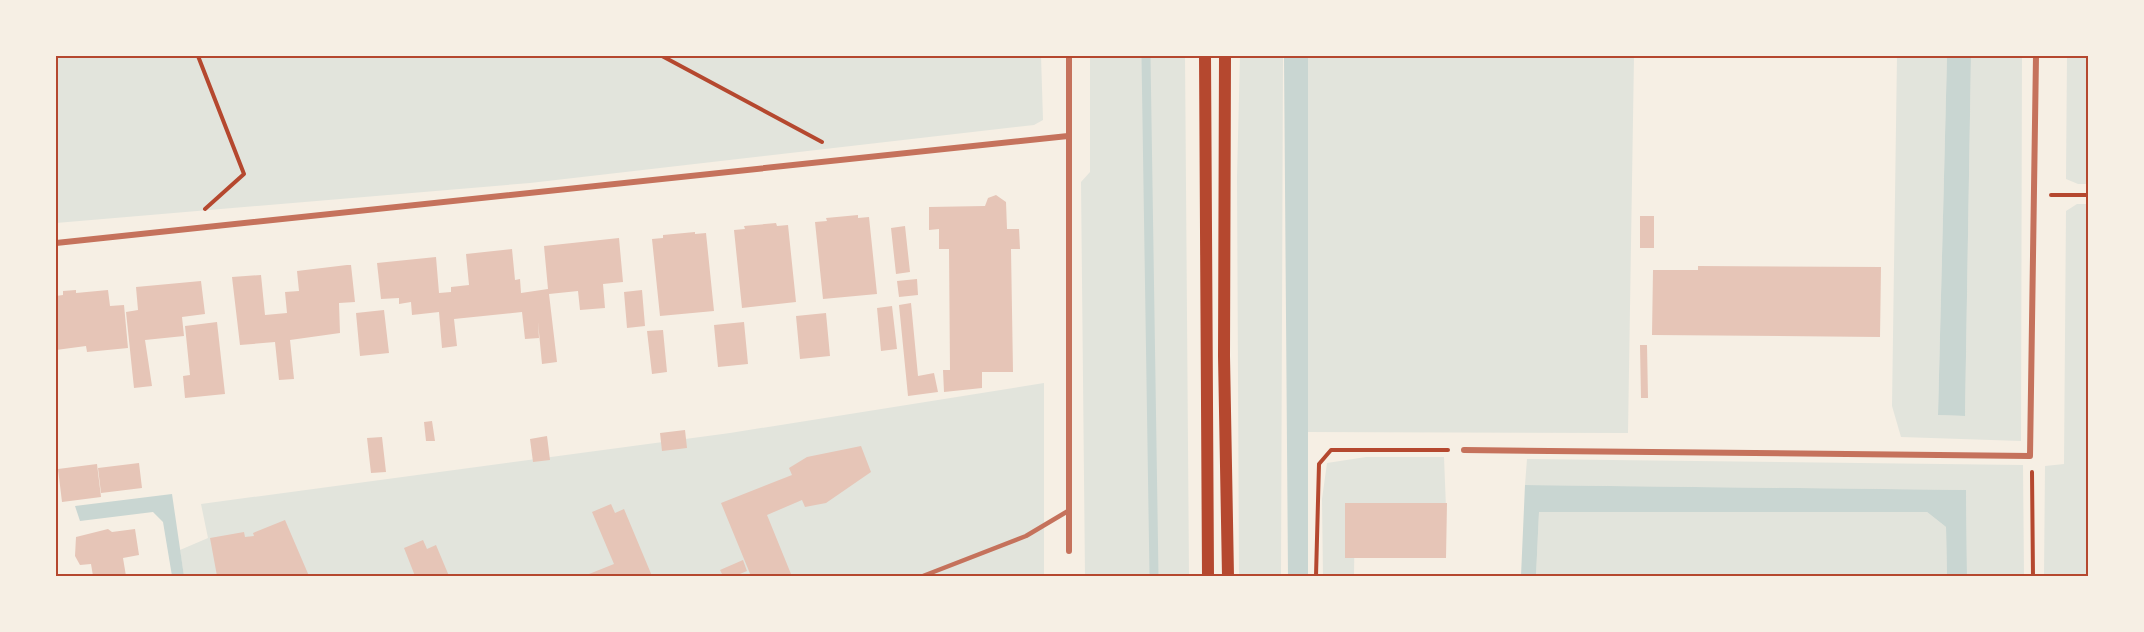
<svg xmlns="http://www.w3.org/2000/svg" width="2144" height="632" font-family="'PT Sans Narrow',sans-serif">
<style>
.green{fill:#e2e4dc}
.water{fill:#c9d6d2}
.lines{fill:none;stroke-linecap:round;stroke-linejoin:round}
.stream{stroke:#c9d6d2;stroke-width:9}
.building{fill:#e6c5b7}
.path{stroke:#b5482f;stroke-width:4}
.service{stroke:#c5725c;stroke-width:4.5}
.minor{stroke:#c5725c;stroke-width:6}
.secondary{stroke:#b5482f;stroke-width:12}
.neatline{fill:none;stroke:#b5482f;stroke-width:2}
</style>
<rect width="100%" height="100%" fill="#f6efe4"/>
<!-- green -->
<path class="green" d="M56,56H1041L1043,120L1034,125L530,183L56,223Z
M1090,56H1185L1189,576H1085L1081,182L1090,172Z
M1240,56H1283L1281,576H1239L1237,177Z
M1307,56H1634L1628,433L1308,432Z
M1897,56H1947L1938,415L1965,416L1971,56H2022L2021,441L1901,437L1892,406Z
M2067,56H2088V184H2078L2066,179Z
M2077,204H2088V576H2044L2045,466L2064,464L2066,211Z
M1044,383V576H184L180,550L208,538L201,504L730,433Z
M1366,457H1444L1446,508L1355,504L1354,576H1323L1322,499L1327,463Z
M1527,459L2023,465L2024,576H1967L1966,490L1525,485Z
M1539,512H1927L1946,527L1947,576H1536Z"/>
<!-- water -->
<path class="water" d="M1284,56H1308V576H1288Z
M1947,56H1971L1965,416L1938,415Z
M1525,485L1966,490L1967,576H1947L1946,527L1927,512H1539L1536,576H1521Z
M172,494L184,576H172L163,522L153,512L80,521L75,506Z"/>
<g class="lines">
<!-- stream -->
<path class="stream" d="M1146,56L1154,576"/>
</g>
<!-- building -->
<path class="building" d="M996,195L1006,202L1007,229H1019L1020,249H1011L1013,372H982V388L944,392L943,370H950L949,249H939V229L929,230V207L985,206L988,198Z
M858,215V218L869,217L877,294L823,299L815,222L827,221L826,218Z
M1640,216H1654V248H1640Z
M776,223L777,226L788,225L796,302L742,308L734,230L745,229L744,226Z
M905,226L910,272L896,274L891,228Z
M695,232V234L706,233L714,311L660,316L652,239L663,238V235Z
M619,238L623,282L603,284L605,308L580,310L578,291L549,294L557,362L542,364L538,322L539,338L525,339L522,312L454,319L457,346L442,348L439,312L412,315L411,302L399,304V298L381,299L377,263L436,257L439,293L451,292V287L469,285L466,254L512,249L515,280L520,279L521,293L548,289L544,246Z
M347,265H351L355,302L339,303L340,333L290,340L294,379L279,380L275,342L240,345L232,277L261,275L265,315L287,313L285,292L299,291L297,271Z
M1698,266L1881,267L1880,337L1652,335L1653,270H1698Z
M917,279L918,295L899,297L897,281Z
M201,281L205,314L182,317L184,336L145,340L152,386L134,388L126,312L138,310L136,287Z
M76,290V293L108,290L110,306L124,305L128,348L87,352L86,346L56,350V296L63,295V291Z
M642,290L645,326L627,328L624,292Z
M911,303L918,376L934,373L938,392L908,396L899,305Z
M892,306L897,349L881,351L877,308Z
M384,310L389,353L360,356L356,313Z
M826,313L830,356L800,359L796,316Z
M217,322L225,394L185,398L183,376L190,375L185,326Z
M744,322L748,364L718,367L714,325Z
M663,330L667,372L652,374L647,331Z
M1640,345H1647L1648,398H1641Z
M432,421L435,441H426L424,422Z
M685,430L687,448L662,451L660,433Z
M547,436L550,460L533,462L530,439Z
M382,437L386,472L371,473L367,438Z
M861,446L871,472L826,503L805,507L802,500L767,515L791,574L783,576H751L721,503L792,475L789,468L807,457Z
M139,463L142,488L101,493L98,468Z
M97,464L101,497L62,502L58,469Z
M1345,503H1447L1446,558H1345Z
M611,504L615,513L624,509L652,576H584L614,564L592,512Z
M285,520L309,576H217L210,538L244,532L245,537L254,536L253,533Z
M108,529L112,532L135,529L139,555L123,558L126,576H93L91,564L80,565L75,556L76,537Z
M423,540L427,549L436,545L449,576H415L404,548Z
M743,560L747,571L735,576H723L720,570Z"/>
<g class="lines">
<!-- path -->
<path class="path" d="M198,56L244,174L205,209
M662,56L822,142
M2051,195H2088
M2032,472L2033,576
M1316,576L1319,464L1331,450H1448"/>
<!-- service -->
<path class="service" d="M923,576L1026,536L1068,511"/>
<!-- minor -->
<path class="minor" d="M1069,56V551
M56,243L1068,136
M1464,450L2030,456L2036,56"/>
<!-- secondary -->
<path class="secondary" d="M1205,56L1208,576
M1225,56L1224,356L1228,576"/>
</g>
<!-- border -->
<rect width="2144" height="632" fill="none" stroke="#f6efe4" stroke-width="114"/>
<rect x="57" y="57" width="2030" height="518" class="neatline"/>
</svg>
